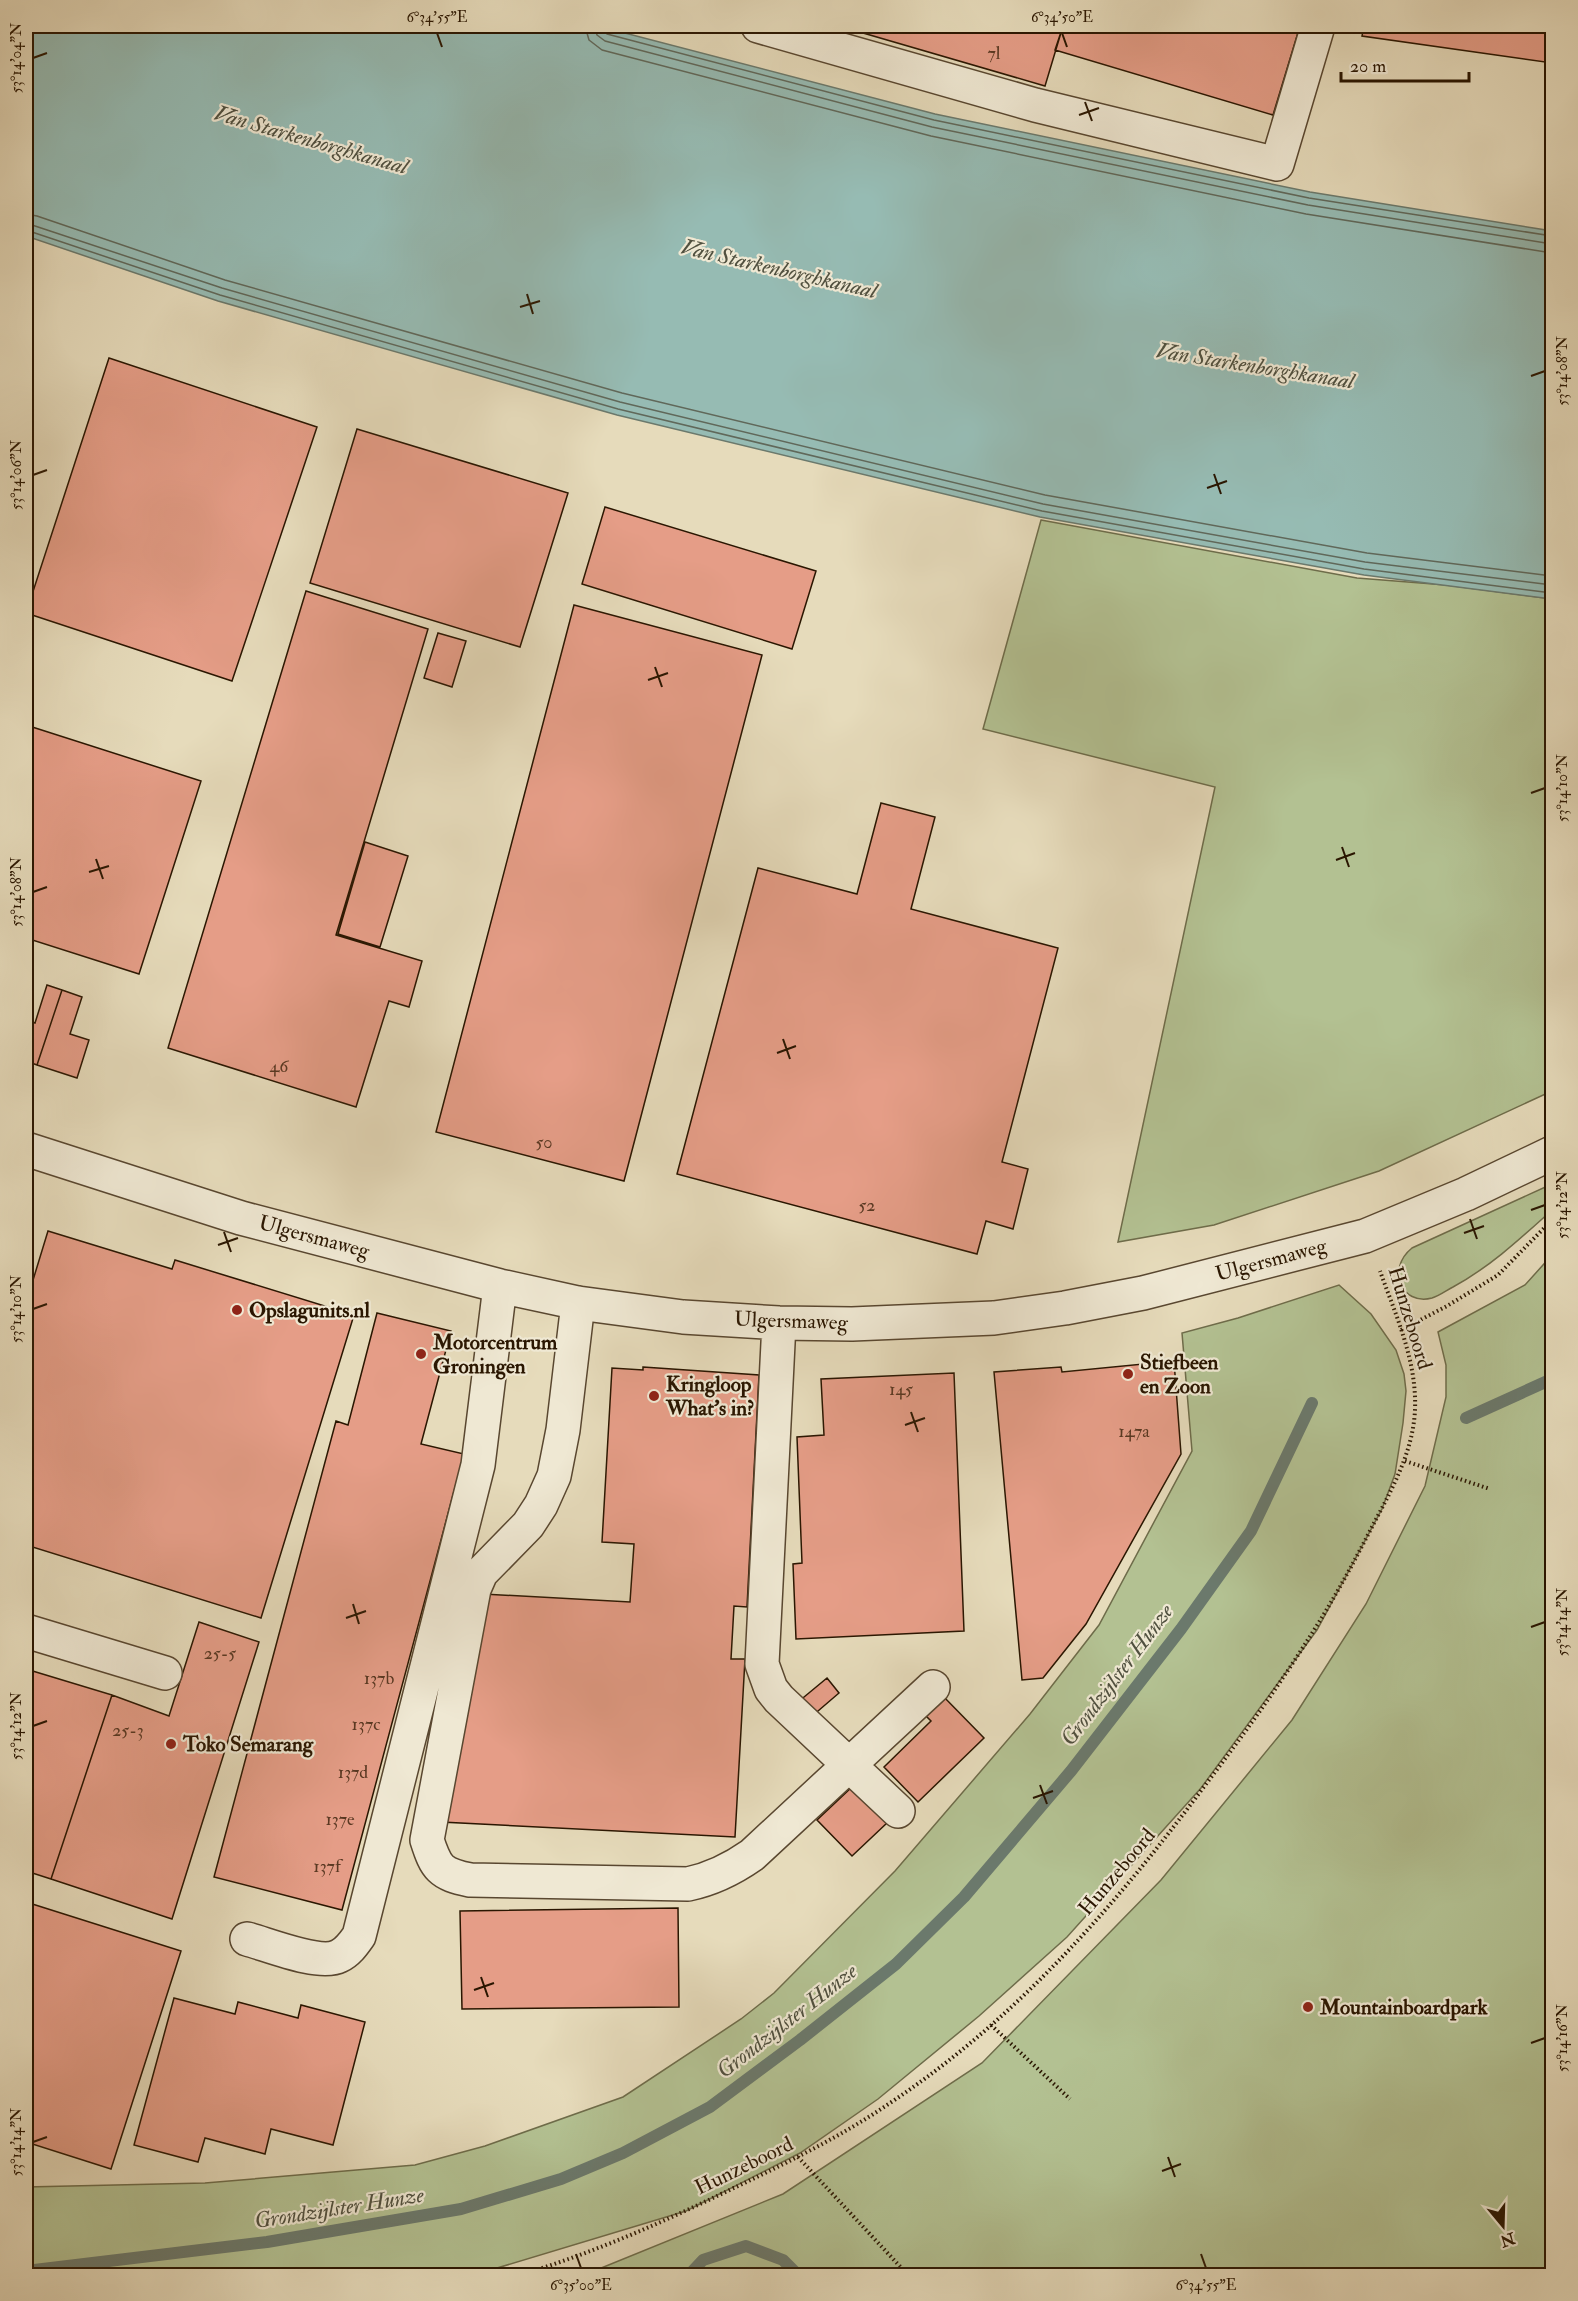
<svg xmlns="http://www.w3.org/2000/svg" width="1578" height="2301" font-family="'IM FELL Double Pica',serif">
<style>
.green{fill:#b3c192;stroke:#6e6c4a;stroke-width:1.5}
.water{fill:#96bbb3;stroke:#6b796c;stroke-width:1.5}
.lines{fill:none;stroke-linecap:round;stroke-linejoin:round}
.shore{stroke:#60685a;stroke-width:1.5}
.stream{stroke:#6b796c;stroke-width:12}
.building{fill:#e59d87;stroke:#2a1601;stroke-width:1.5}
.minor-casing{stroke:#594730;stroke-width:36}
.path{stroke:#2a1601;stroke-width:4;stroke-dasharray:1.5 3;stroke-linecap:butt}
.minor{stroke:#efe8d3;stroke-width:33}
.ticks{fill:none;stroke:#2a1601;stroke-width:2}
.poi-dot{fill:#8f2418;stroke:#efe8d3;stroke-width:2}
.labels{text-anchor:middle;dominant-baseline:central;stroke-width:4.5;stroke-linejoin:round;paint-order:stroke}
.number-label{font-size:18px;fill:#593822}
.street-label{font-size:21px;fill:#2a1601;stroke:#efe8d3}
.poi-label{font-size:21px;font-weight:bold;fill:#2a1601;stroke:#efe8d3;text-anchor:start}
.water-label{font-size:22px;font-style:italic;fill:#50503f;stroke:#efe8d3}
.neatline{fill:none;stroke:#2a1601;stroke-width:2}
.ticks-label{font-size:15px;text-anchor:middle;fill:#2a1601}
</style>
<rect width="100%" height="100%" fill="#e6dbbb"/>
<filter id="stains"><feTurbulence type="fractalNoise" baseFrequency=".00333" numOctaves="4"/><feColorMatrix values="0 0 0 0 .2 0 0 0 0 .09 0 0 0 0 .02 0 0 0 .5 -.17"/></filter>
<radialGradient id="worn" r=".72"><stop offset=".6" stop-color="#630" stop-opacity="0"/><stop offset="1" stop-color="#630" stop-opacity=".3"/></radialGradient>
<!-- green -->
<path class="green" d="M1041,520L1357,578L1446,585L1552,599V1091L1379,1171L1214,1225L1118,1242L1215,787L983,729Z
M1552,1184V1210C1521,1238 1490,1267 1453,1287C1447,1290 1439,1296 1432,1298C1401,1306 1386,1269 1412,1248Z
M1552,1255V2275H584L783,2194L982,2063L1161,1880L1292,1720L1366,1604L1425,1486L1446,1397V1365L1438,1332L1525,1285Z
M1339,1285L1371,1314L1396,1350L1404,1374L1406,1391L1403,1423L1395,1474L1382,1509L1317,1630L1201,1788L1067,1937L979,2016L878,2099L800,2153L686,2211L474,2275H26V2187L205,2183L415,2165L485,2146L623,2097L741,2019L774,1993L895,1871L1030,1714L1099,1625L1192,1451L1182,1333L1238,1318Z"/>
<!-- water -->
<path class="water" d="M26,26H598L935,114L1310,192L1552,231V599L1364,575L1040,517L617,415L218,301L26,236Z"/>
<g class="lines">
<!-- shore -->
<path class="shore" d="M585,26L589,40L602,50L931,136L1306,214L1552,253
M594,26L597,35L605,41L932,127L1308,205L1552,244
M602,26L603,31L607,34L934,120L1309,198L1552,236
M26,214L37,216L225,280L622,393L1045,495L1367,553L1552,576
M26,223L222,288L620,402L1043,504L1365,562L1552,585
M26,230L220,295L618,409L1042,511L1364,569L1552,593"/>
<!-- stream -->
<path class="stream" d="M1466,1418L1552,1379
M26,2271L267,2242L461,2209L561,2179L623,2153L710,2107L800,2040L896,1964L964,1897L1071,1771L1181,1629L1251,1531L1312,1403
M688,2276L703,2260L746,2246L783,2260L799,2276"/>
</g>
<!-- building -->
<path class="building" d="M839,26H1063L1045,86Z
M1063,26H1300L1273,115L1055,50Z
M1364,26H1552V63L1362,36Z
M109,358L317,427L232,681L26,613Z
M357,429L568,493L520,647L310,583Z
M605,507L816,571L792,649L582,584Z
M306,591L428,629L336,935L422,961L409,1007L389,1001L356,1107L168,1048Z
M574,605L762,655L624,1181L436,1132Z
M438,633L466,641L452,687L424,678Z
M26,725L201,781L139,974L26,938Z
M881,803L935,817L911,909L1058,948L1002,1162L1028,1169L1013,1229L986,1221L977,1254L677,1174L758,868L857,894Z
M365,842L408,856L380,947L338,934Z
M47,985L62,990L37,1065L26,1061V1020L35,1023Z
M62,990L82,997L70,1034L89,1040L77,1078L37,1065Z
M48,1231L172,1269L175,1260L354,1315L261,1618L26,1545V1303Z
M377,1313L451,1331L421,1444L464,1454L342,1910L214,1877L336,1421L348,1425Z
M1174,1361L1181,1454L1086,1624L1043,1678L1022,1680L994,1372L1061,1367L1062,1372Z
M643,1367L759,1375L747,1607L734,1606L731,1659H745L735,1837L441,1822L483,1594L630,1602L634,1544L602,1542L612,1368L643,1370Z
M954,1373L964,1631L796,1639L793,1564L802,1563L797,1437L824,1435L821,1379Z
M199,1622L259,1642L172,1919L51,1879L112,1695L169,1716Z
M26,1669L112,1695L51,1879L26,1871Z
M827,1678L839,1693L811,1717L798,1702Z
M941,1694L984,1738L918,1802L884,1767L931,1721L923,1713Z
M853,1786L888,1822L852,1856L817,1820Z
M26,1902L181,1951L111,2169L26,2142Z
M678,1908L679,2007L462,2009L460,1911Z
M174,1998L235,2014L238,2002L298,2018L301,2005L365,2022L333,2145L271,2129L265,2154L205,2138L198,2162L134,2145Z"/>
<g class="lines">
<!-- minor casing -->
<g class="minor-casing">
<path id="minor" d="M758,26L1035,105L1277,164L1318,26
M26,1149L241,1218L500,1286L578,1303L683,1317L779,1323L852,1324L994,1318L1065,1308L1143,1293L1365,1236L1466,1194L1552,1153
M578,1303L563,1430L554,1476L541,1505L528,1525L481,1573L474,1589L427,1840C436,1868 440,1874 470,1880L688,1884C712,1879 732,1869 752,1855L933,1687
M779,1323L762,1664L771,1689L779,1699L898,1811
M26,1631L165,1673
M247,1939C269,1945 320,1966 339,1956C348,1952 354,1943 359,1936L478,1465L500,1286"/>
</g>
<!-- path -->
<path class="path" d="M1401,1330L1447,1306L1498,1275L1552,1220
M1405,1461L1490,1489
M991,2025L1070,2099
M798,2157L909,2276
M516,2276C585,2256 652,2227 717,2196C776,2168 836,2140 890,2103C1018,2018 1118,1903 1209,1780C1244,1734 1278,1687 1309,1638C1333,1601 1353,1564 1373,1525C1392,1489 1413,1452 1415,1410C1417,1361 1396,1316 1380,1271"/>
<!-- minor -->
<use href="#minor" class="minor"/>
</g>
<!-- ticks -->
<path class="ticks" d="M437,33L442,47M1062,33L1067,47M33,58L47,53M1085,102L1092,121M1079,115L1099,108M527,294L533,314M520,307L540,301M1531,376L1545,371M1214,474L1221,494M33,475L47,470M1207,488L1227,481M655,667L662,687M648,680L668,673M1531,793L1545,788M1342,847L1349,867M96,859L103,879M1336,860L1355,853M89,872L109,866M33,892L47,887M783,1039L790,1059M777,1053L796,1046M1531,1210L1545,1205M1470,1219L1477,1239M224,1232L231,1252M1464,1233L1484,1226M218,1245L238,1238M33,1309L47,1304M911,1412L918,1432M905,1425L925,1418M353,1604L359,1624M346,1618L366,1611M1531,1627L1545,1622M33,1726L47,1721M1040,1785L1047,1804M1033,1798L1053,1791M481,1977L488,1997M474,1990L494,1983M1531,2043L1545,2038M33,2142L47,2137M1168,2157L1175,2177M1162,2171L1181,2164M576,2254L581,2268M1201,2254L1206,2268"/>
<!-- markers -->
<g class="poi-dot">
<circle cx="237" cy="1310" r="6"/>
<circle cx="421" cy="1354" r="6"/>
<circle cx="1128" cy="1374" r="6"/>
<circle cx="654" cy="1396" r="6"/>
<circle cx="171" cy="1744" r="6"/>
<circle cx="1308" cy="2007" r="6"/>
</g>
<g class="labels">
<!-- number labels -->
<g class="number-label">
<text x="994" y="53">7l</text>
<text x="279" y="1066">46</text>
<text x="544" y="1142">50</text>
<text x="867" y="1205">52</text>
<text x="901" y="1389">145</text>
<text x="1134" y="1431">147a</text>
<text x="220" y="1653">25-5</text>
<text x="379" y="1678">137b</text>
<text x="366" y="1724">137c</text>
<text x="128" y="1730">25-3</text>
<text x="353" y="1772">137d</text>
<text x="340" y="1819">137e</text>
<text x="327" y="1866">137f</text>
</g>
<!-- street labels -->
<g class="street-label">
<text transform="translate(314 1237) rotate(15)">Ulgersmaweg</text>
<text transform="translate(1271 1260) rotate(-15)">Ulgersmaweg</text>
<text transform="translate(1410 1318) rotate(73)">Hunzeboord</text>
<text transform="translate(791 1321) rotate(2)">Ulgersmaweg</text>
<text transform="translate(1117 1872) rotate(-50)">Hunzeboord</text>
<text transform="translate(744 2166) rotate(-26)">Hunzeboord</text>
</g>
<!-- poi labels -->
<g class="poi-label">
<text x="249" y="1310">Opslagunits.nl</text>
<text x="433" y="1342">Motorcentrum<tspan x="433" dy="24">Groningen</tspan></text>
<text x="1140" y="1362">Stiefbeen<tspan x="1140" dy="24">en Zoon</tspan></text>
<text x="666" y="1384">Kringloop<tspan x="666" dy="24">What's in?</tspan></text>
<text x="183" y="1744">Toko Semarang</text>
<text x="1320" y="2007">Mountainboardpark</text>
</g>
<!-- water labels -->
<g class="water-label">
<text transform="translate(311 140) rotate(16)">Van Starkenborghkanaal</text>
<text transform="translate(779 269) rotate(13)">Van Starkenborghkanaal</text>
<text transform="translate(1255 366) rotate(9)">Van Starkenborghkanaal</text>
<text transform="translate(1117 1675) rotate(-53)">Grondzijlster Hunze</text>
<text transform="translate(787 2021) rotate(-38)">Grondzijlster Hunze</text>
<text transform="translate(339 2208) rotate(-9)">Grondzijlster Hunze</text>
</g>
</g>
<!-- margin -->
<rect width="1578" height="2301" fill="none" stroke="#e6dbbb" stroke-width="66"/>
<!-- north arrow -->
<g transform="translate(1503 2226) rotate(161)" stroke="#efe8d3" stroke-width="4.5" paint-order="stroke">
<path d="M0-4.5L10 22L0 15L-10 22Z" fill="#2a1601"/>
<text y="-9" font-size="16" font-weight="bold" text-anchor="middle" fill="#2a1601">N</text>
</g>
<!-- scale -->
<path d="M1341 72v9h128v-9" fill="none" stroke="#2a1601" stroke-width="3"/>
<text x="1350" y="72" font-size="18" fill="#2a1601" stroke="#efe8d3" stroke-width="4.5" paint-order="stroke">20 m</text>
<rect x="33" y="33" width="1512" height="2235" class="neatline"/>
<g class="ticks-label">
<text x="437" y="22">6°34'55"E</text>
<text x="1062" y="22">6°34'50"E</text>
<text transform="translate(16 58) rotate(-90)" y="5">53°14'04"N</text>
<text transform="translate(1562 371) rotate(-90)" y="5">53°14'08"N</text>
<text transform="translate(16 475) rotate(-90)" y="5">53°14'06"N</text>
<text transform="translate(1562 788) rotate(-90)" y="5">53°14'10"N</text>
<text transform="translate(16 892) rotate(-90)" y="5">53°14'08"N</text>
<text transform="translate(1562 1205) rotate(-90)" y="5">53°14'12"N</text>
<text transform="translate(16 1309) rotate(-90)" y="5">53°14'10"N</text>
<text transform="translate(1562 1622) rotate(-90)" y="5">53°14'14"N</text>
<text transform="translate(16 1726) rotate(-90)" y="5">53°14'12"N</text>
<text transform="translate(1562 2038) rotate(-90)" y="5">53°14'16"N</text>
<text transform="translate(16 2142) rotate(-90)" y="5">53°14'14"N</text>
<text x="581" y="2290">6°35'00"E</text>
<text x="1206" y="2290">6°34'55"E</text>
</g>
<rect width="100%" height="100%" filter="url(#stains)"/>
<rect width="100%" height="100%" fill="url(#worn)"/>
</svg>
